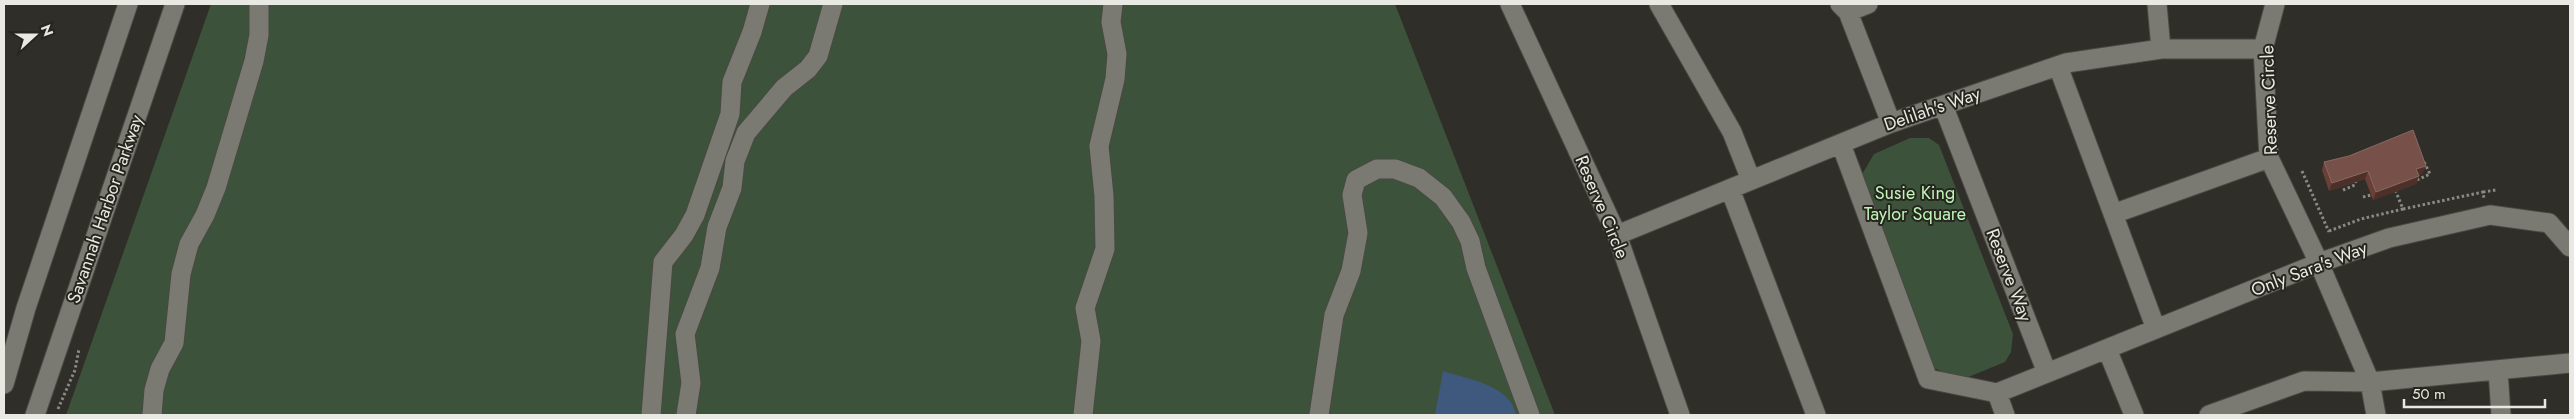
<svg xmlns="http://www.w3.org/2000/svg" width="2574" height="419" font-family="Jost,sans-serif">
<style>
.green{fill:#3d523a}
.water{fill:#3f597e}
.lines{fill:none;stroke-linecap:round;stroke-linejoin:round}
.minor-casing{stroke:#494944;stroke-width:21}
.path{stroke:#8a8a84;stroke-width:3;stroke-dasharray:2.5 2.5;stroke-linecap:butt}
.minor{stroke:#7b7a72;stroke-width:19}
.wall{fill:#6a3f36}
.shaded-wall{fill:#4c3029}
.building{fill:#775149;stroke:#896961}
.labels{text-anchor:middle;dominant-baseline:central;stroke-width:4;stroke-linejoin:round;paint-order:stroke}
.street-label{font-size:18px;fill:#e9e9e4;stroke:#26251e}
.park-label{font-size:18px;fill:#bef5b8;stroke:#26251e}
</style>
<rect width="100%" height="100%" fill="#2f2e28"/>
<!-- green -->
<path class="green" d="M211,4H1395L1555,415H66Z
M1910,138H1929L1939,145L2013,334L2011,352L2005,362L1961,380L1934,368L1867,199L1861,176L1874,154Z"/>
<!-- water -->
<path class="water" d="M1443,371C1467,379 1511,385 1516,415H1435Z"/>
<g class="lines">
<!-- minor casing -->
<g class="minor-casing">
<path id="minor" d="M1510,4L1617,235L1680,415
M1659,4L1732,132L1751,180
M1840,4L1848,12L1891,123
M2157,4L2161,49
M2275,4L2263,49L2269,158L2319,263L2370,382L2376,415
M1848,12L1868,4
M2058,66L2156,329
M1943,105L2047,373L1997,393L2005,415
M1841,144L1928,379L1997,393
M1730,189L1816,415
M2113,214L2269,158
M1617,235L1891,123L2066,63L2161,49H2263
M2107,349L2134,415
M2498,370L2501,415
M2047,373L2319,263L2389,238L2490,215L2549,223L2570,247
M4,384L26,308L128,4
M35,415L175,4
M152,415L154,390L160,369L174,343L181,274L189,244L205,215L216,188L254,61L259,35V4
M651,415L663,262L684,235L695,215L730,114L732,82L752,32L760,4
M686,415L691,383L685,334L710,268L717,227L732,188L735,161L746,133L784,88L808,69L818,56L833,4
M1083,415L1091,341L1085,308L1105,249L1104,196L1099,146L1115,79L1117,54L1111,22L1113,4
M1319,415L1334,315L1351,271L1358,233L1352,195L1356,180L1377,169H1395L1419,178L1443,197L1461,222L1470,241L1476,268L1530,415
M2209,415L2304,381L2370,382L2570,363"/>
</g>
<!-- path -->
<path class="path" d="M2302,171L2329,232
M2417,180L2430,174L2424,162
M2343,190L2355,185L2356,179
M2483,192L2496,190
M2363,197L2371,195
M2403,209L2483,192L2484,199
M2329,231L2361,219L2403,209L2396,192
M58,409L75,370L79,349"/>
<!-- minor -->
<use href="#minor" class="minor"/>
</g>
<!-- wall -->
<path class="wall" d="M2324,162L2423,173L2419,175V176L2416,184L2373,200L2365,179L2329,191L2322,170Z"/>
<!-- shaded-wall -->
<path class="shaded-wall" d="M2426,166L2423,173L2414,177L2416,169Z
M2368,171L2365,179L2329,191L2332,183Z
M2419,176L2416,184L2373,200L2376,192Z"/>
<!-- building -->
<path class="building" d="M2413,130L2426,166L2416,169L2419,176L2376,192L2368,171L2332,183L2324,162L2349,156Z"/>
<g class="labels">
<!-- street labels -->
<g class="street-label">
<text transform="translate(2269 100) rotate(-92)">Reserve Circle</text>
<text transform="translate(1932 109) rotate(-19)">Delilah's Way</text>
<text transform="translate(1602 207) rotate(67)">Reserve Circle</text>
<text transform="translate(105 209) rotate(-71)">Savannah Harbor Parkway</text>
<text transform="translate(2309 269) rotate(-21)">Only Sara's Way</text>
<text transform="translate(2009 275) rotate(69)">Reserve Way</text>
</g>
<!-- park labels -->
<g class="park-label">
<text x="1915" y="193">Susie King<tspan x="1915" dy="21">Taylor Square</tspan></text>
</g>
</g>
<!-- border -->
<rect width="2574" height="419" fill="none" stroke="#e9e9e4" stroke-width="10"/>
<!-- north arrow -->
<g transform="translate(35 35) rotate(69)" stroke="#26251e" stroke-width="4" paint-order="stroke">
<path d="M0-4L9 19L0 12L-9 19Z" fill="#e9e9e4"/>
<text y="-8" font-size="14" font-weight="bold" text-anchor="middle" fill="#e9e9e4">N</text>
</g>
<!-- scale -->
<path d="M2404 399v8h141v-8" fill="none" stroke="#e9e9e4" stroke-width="2.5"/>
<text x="2412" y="399" font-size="15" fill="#e9e9e4" stroke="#26251e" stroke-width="4" paint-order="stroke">50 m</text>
</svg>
